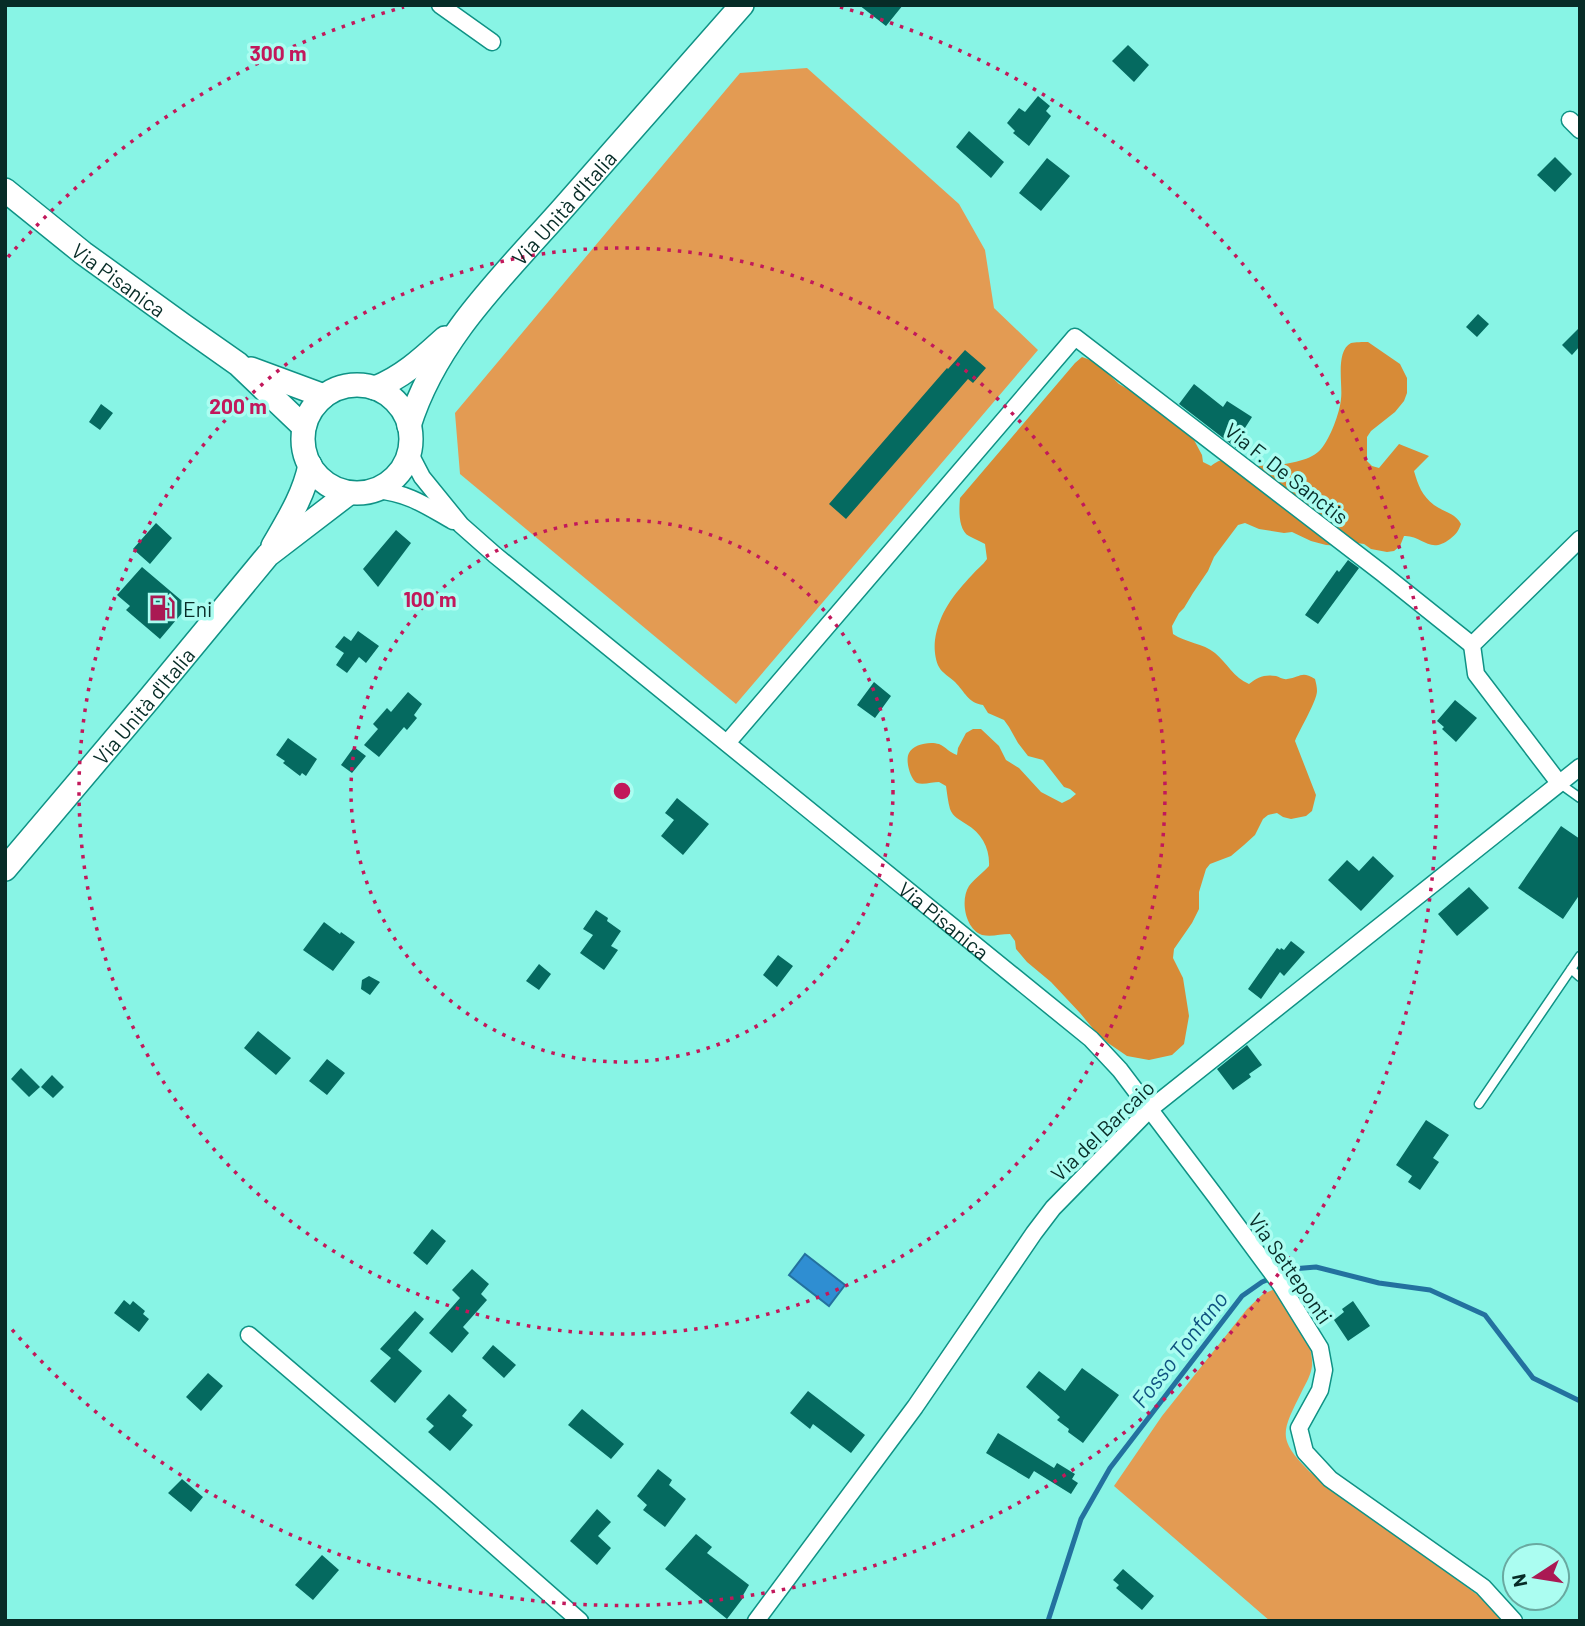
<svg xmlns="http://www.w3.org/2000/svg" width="1585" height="1626" font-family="Barlow,sans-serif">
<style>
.green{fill:#e39b53}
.forest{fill:#d78b37}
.water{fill:#2f8ed2;stroke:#23719f;stroke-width:2}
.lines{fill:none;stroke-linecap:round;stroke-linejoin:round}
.stream{stroke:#23719f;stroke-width:5}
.building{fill:#056a60}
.lane-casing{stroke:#0f9285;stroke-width:11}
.street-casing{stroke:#0f9285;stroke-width:19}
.secondary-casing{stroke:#0f9285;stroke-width:26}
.lane{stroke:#fff;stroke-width:8}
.street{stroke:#fff;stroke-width:16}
.secondary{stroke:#fff;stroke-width:23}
.ring{fill:none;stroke:#c2185b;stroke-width:3.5;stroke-dasharray:3.5 7}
.labels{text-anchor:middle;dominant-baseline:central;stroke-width:7;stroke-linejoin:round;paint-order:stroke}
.street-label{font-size:21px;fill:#072c27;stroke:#abfdf1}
.poi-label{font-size:21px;fill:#072c27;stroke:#abfdf1;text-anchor:start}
.water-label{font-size:23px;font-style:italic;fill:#0f5381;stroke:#abfdf1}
.centre{fill:#c2185b;stroke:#abfdf1;stroke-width:3.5}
.ring-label{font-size:21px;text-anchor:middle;font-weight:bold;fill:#c2185b;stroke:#abfdf1;stroke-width:7;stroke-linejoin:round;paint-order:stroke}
</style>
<rect width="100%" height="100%" fill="#88f4e5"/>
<!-- green -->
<path class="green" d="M807,68L959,204L985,250L994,308L1038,350L736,704L460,474L455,413L740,73Z
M1275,1289C1290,1312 1314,1337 1312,1366C1311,1375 1306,1383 1302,1391C1282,1432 1276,1438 1310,1472L1494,1607L1505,1621H1270L1114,1486L1162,1416L1247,1309L1263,1294Z"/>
<!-- forest -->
<path class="forest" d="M1368,342L1400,364L1407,378V393L1404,401L1395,412L1371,431L1367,437V461L1372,466L1379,468L1399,444L1429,456L1414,471C1418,485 1422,496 1434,505C1444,512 1455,513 1461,524C1458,532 1456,534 1450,539C1429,555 1423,535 1404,536L1400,546L1394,551L1387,552L1371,549L1364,544L1357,543L1342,546L1326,545L1311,541L1292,532L1284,533L1259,529L1245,523L1238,525L1214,557L1208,571L1193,593L1184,608L1179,613L1172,626L1173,634C1186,643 1203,643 1215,653C1227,663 1234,678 1249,684C1257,677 1265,674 1276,676C1279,677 1284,680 1287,679C1300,678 1301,670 1315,679C1316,683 1317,687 1317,691C1317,701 1300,729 1295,741L1316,795L1312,811L1306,816L1291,819L1283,817L1277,813L1268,815L1263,819L1255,835L1244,845L1231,856L1210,864L1206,869L1199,892V909L1192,923L1174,949L1173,958L1183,978L1189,1016L1184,1044L1172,1055L1149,1060L1127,1056L1108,1043L1095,1031L1080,1013L1051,982L1027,962L1016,949L1015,941L1010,934C1000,934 992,937 982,935C965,929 960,900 969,886C974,879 983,873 989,866C990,849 982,833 966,824C960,820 953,817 950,809C948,802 947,793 946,786L939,782C933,782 923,785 917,783C910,779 905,760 909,753C913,744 930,741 939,744C946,747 950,753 957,755L958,748L966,733L973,729H981L999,746L1006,760L1019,768L1041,792L1062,803L1070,799L1076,794L1070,789L1064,787L1043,760L1028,756L1018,743L1009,727L1004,720L988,713L983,705C968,703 965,692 955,682C950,677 942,673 939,667C935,660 934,648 935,640C939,613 954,594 972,575C977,569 983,565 987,559L985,544C980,541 974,539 969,536C958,530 959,509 960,498L1075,363L1082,357L1096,362L1119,384L1155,405L1188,433L1194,440L1202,455L1203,462L1211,466C1225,454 1230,463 1245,465C1266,467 1308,465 1321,449C1330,439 1340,412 1341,399C1343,385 1335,351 1351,343C1355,342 1363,342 1368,342Z"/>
<!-- water -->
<path class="water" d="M805,1254L845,1285L829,1306L789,1275Z"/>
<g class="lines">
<!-- stream -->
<path class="stream" d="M1048,1621L1081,1519L1110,1468L1242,1296L1262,1282L1292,1269L1316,1267L1379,1283L1430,1290L1485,1315L1533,1378L1580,1401"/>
</g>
<!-- building -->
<path class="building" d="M859,5H903L886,26Z
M1128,45L1149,65L1134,82L1112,61Z
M1038,96L1050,106L1046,111L1051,116L1029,146L1013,133L1015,131L1007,123L1019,108L1025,112Z
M969,131L1004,162L991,178L956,147Z
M1555,157L1572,174L1555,192L1537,175Z
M1047,158L1070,176L1041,211L1019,193Z
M1478,314L1489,324L1477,337L1466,327Z
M1580,327V346L1572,355L1562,345Z
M965,350L986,368L973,383L968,379L846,519L829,504L947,368L948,369Z
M1194,384L1223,407L1227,401L1252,417L1243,431L1246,432L1236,448L1179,404Z
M101,404L113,413L100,430L89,422Z
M156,523L172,538L150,564L133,549Z
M396,530L411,543L378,587L363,569Z
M1348,560L1359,568L1318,624L1305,615L1337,570L1339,572Z
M142,567L188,606L160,639L126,610L130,606L117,595Z
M358,631L379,646L366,663L359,657L347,673L336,665L344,653L335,647L344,636L351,641Z
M874,682L891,696L875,718L857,705Z
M408,692L422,704L414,715L417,718L407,730L404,727L379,757L364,745L378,729L373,724L387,708L391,712Z
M1455,700L1477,718L1456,742L1442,729L1444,727L1437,721Z
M288,738L317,759L306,776L302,773L300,776L283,763L285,761L276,755Z
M354,747L366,756L352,773L341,765Z
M677,798L709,824L683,855L661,836L674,820L665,813Z
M1561,826L1580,839V894L1563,919L1518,888Z
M1373,856L1394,876L1361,911L1328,880L1347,860L1359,871Z
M1469,887L1489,908L1457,936L1438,914Z
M596,910L608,918L607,921L621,931L611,946L618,950L604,970L580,953L593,935L583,929Z
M324,922L340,934L341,932L355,942L333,971L303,950Z
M1291,941L1305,952L1284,976L1280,972L1261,999L1248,989L1277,948L1280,950L1281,948L1284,950Z
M778,955L793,966L777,987L763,975Z
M539,964L551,974L539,990L526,981Z
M369,976L380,982L370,995L361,989L362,980Z
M258,1031L291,1058L276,1075L244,1048Z
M1247,1045L1262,1065L1249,1074L1251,1077L1233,1090L1217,1069Z
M327,1059L345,1073L327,1095L309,1081Z
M21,1068L40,1087L29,1097L11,1079Z
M52,1075L64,1087L53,1098L41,1087Z
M1426,1120L1449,1135L1433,1158L1439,1162L1420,1190L1408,1182L1412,1176L1396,1165Z
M432,1229L446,1241L427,1265L413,1253Z
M472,1269L489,1284L481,1294L487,1300L463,1327L469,1333L452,1353L429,1333L460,1298L452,1290Z
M124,1300L130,1305L133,1301L145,1311L143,1314L149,1319L139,1332L114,1313Z
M1353,1301L1370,1326L1348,1341L1334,1320L1344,1312L1342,1309Z
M415,1311L424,1319L398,1350L422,1371L395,1403L370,1381L391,1358L380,1349Z
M493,1345L516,1365L504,1378L482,1358Z
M1082,1368L1119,1395L1083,1443L1068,1432L1069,1429L1057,1420L1060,1417L1026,1387L1039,1371L1065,1391Z
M208,1373L223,1386L201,1411L186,1397Z
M808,1391L865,1435L851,1453L813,1424L810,1429L790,1413Z
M449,1394L467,1410L462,1416L473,1425L450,1451L428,1432L434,1426L426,1419Z
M582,1409L624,1444L611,1459L568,1425Z
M998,1433L1054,1468L1057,1463L1075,1474L1072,1479L1078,1483L1071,1494L1034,1471L1029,1479L986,1453Z
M658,1469L672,1480L669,1485L686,1499L665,1527L643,1510L647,1505L637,1496Z
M182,1479L203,1497L191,1512L168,1493Z
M597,1509L611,1522L598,1536L611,1548L597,1565L570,1541Z
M696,1534L712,1547L707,1553L749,1585L742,1597L743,1598L727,1619L665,1569Z
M322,1555L339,1570L313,1600L295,1585Z
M1123,1569L1154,1596L1142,1610L1116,1588L1119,1585L1113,1580Z"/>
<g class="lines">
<!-- lane casing -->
<g class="lane-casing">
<path id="lane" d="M1559,783L1580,798
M1571,969L1580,977
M1479,1104L1580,956"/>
</g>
<!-- street casing -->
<g class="street-casing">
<g id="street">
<path d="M440,5L492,42"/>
<path d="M1570,120L1580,130"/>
<path id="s1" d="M409,452L422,477L461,525L495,555L1091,1039L1120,1070L1216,1197L1281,1285L1320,1348L1324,1370L1320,1390L1299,1428L1305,1452L1330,1479L1483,1587L1514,1621"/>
<path d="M376,490C408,493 425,505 453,521"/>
<path d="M727,743L1075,337L1382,573L1472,645"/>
<path d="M1559,783L1476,674L1472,645L1580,539"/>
<path d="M249,1335L440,1498L580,1621"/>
<path d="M756,1621L915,1407L1034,1233L1053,1208L1150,1109L1580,767"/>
</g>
</g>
<!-- secondary casing -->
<g class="secondary-casing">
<g id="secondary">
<path id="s2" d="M5,190L83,253L184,326L238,364L304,427"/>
<path d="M251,369L324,396"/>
<circle cx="357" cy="439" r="54"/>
<path d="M375,388C403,377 423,358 445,338"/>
<path id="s3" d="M409,426C436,338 506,273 565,206C624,139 683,72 742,5"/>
<path d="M273,546C288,520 304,495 310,465"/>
<path id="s4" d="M5,869L149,699L268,555L349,493"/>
</g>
</g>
<!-- lane -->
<use href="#lane" class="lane"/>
<!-- street -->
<use href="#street" class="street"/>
<!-- secondary -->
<use href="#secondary" class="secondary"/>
</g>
<!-- distance rings -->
<g class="ring">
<circle cx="622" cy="791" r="271"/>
<circle cx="622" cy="791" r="543"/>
<path d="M8 257A814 814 0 0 1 404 7M840 7A814 814 0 1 1 8 1325"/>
</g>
<!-- icons -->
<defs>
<g id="fuel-bare" transform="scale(2.1)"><path d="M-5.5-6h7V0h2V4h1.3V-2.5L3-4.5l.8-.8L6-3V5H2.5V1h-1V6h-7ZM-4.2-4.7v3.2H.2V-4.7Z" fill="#aa1953" stroke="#abfdf1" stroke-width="2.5" paint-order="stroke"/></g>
</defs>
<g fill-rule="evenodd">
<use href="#fuel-bare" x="162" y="608"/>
</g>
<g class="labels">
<!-- street labels -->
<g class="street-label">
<text stroke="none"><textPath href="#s3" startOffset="270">Via Unità d'Italia</textPath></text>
<text stroke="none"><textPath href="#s2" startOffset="145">Via Pisanica</textPath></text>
<text transform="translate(1287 473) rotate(38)">Via F. De Sanctis</text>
<text stroke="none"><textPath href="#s4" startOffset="214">Via Unità d'Italia</textPath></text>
<text stroke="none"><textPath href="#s1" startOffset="714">Via Pisanica</textPath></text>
<text transform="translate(1102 1130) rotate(-44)">Via del Barcaio</text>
<text transform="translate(1291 1268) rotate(55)">Via Setteponti</text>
</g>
<!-- poi labels -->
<g class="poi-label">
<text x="183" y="608">Eni</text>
</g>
<!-- water labels -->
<g class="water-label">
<text transform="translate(1179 1349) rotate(-52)">Fosso Tonfano</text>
</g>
</g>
<circle cx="622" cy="791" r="10" class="centre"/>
<g class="ring-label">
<text x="278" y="61">300 m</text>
<text x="238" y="414">200 m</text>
<text x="430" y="607">100 m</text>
</g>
<!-- border -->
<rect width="1585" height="1626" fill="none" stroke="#072c27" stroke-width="14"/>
<!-- north arrow -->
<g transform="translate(1536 1577) rotate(258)"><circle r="33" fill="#abfdf1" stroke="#69a9a0" stroke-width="2"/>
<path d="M0-5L12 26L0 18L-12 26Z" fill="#aa1953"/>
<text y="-10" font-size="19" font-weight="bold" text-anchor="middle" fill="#072c27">N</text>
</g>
</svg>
